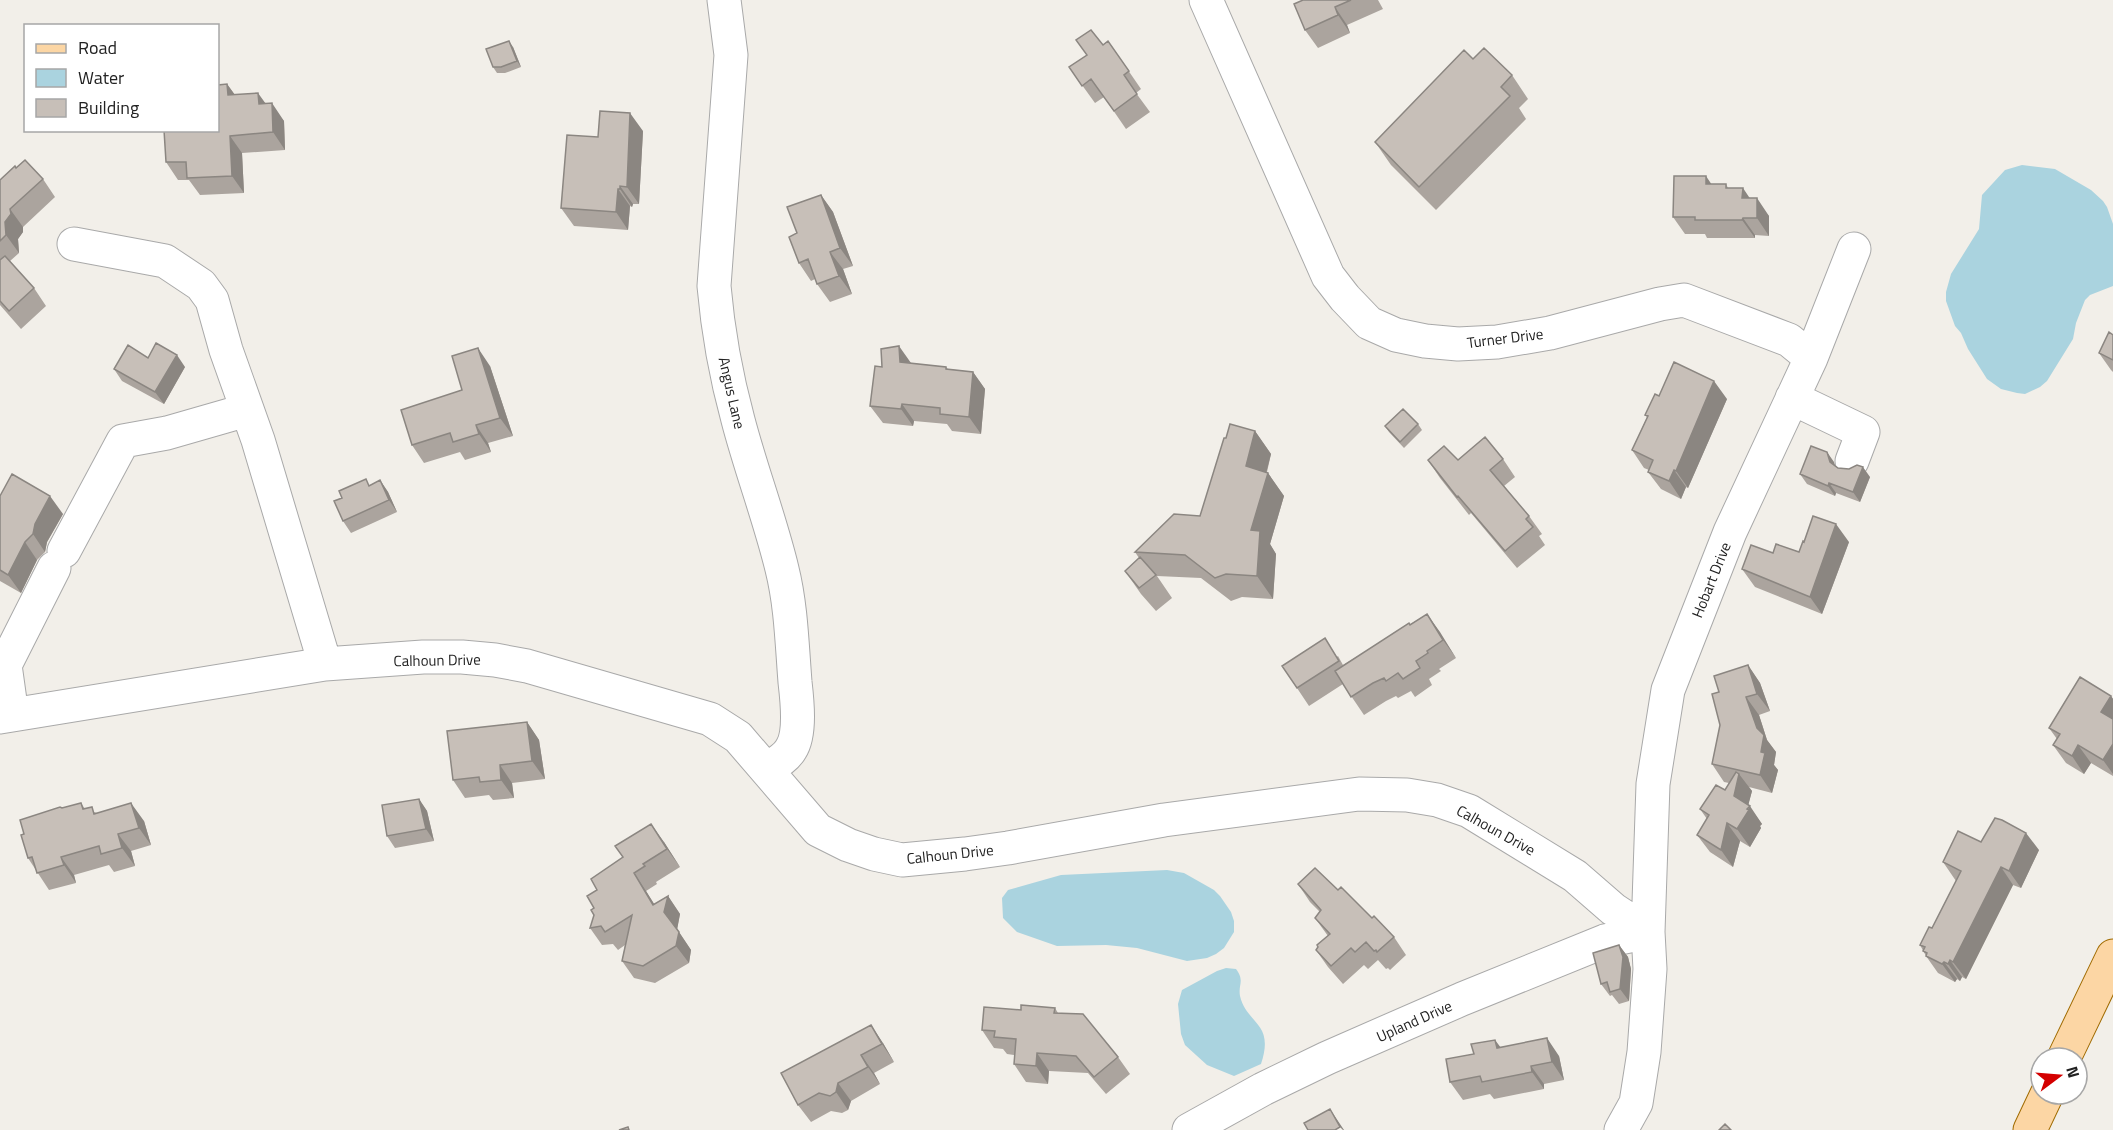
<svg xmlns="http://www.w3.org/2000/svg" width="2113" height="1130" font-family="'Titillium Web',sans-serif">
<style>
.water{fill:#aad3df}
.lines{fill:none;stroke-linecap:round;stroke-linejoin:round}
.minor-casing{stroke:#a9a9a9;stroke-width:35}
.major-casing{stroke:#a06b00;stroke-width:35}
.minor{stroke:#fff;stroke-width:33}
.major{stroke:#fcd6a4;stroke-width:33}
.wall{fill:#aba49e}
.shaded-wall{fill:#8b8681}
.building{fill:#c7bfb8;stroke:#8b8681;stroke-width:1.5}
.labels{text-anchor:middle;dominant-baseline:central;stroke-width:4.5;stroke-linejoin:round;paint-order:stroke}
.street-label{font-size:15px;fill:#222;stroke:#fff}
</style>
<rect width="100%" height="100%" fill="#f2efe9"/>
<!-- water -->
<path class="water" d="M2022,165L2055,169L2091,190L2103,201L2107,207L2113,224V286L2090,295L2085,300L2076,323L2073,339L2047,381L2040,387L2025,394L2017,393L2001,389L1987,379L1968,349L1961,333L1955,326L1946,301V292L1951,274L1979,229L1982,195L2005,170Z
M1167,870L1184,873L1214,890L1220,896L1231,912L1234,921V932L1224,948L1216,954L1207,958L1187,961L1137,948L1106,945L1057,946L1017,932L1003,918L1002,898L1008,890L1061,875Z
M1226,968L1236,969C1245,981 1238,984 1240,996C1247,1025 1275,1022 1261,1064L1234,1076L1207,1065L1185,1045L1181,1034L1178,1004L1182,990L1217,971Z"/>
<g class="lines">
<!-- minor casing -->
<g class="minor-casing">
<path id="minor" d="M724,0L731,55L714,286C718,332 726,376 738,420C751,470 770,519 782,569C791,605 792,644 795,682C797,699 801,734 791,749C786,758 775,764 767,769
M1206,0L1328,276L1345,298L1369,323L1396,335L1425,341L1458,344L1497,342L1550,333L1660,304L1684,300L1789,340L1811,358
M74,244L165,261L201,285L212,300L226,350L258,440L325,664
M1792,398L1863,432L1852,461
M64,551L123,441L167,433L247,410
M12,715L5,665L54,568
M0,717L325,664L423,657H462L495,660L527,666L710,719L738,737L818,830L848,845L874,854L902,860L965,854L1008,848L1164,820L1359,794L1407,795L1437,800L1469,811L1575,876L1613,909L1648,932L1650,969L1644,1052L1636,1103L1621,1130
M1189,1130L1263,1089L1327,1058L1462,999L1605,941L1648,932L1653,784L1668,690L1730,532L1811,358L1854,249"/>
</g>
<!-- major casing -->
<g class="major-casing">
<path id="major" d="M2064,1058L2113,956
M2030,1130L2047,1094"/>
</g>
<!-- minor -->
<use href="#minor" class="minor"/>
<!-- major -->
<use href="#major" class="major"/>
</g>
<!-- wall -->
<path class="wall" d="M1303,0H1378L1383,9L1347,25L1350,33L1318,48L1305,30Z
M1108,41L1141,89L1136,93L1150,112L1126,129L1104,97L1095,103L1069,67Z
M513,47L521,67L505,73H497L493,67Z
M1473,59L1512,75L1528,99L1519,108L1526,119L1436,210L1391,165L1375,142Z
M227,84L235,95L266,103L284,121L285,150L242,153L244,193L200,195L189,180H178L166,162L218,130Z
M643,131L639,204H633L632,207L630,206L628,230L574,226L561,208Z
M16,168L43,179L55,197L23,227V232L18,239L19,253L10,261L34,288L46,306L21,329L0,305V180Z
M1711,184H1726L1728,188L1750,198L1769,216V236L1755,235V238H1707L1705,234H1685L1673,217Z
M821,195L833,212L853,266L843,269L852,294L830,302L817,284L815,279L811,281L799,263L797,233Z
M2113,335V372L2111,370L2099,353Z
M148,358L185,367L164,404L122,381L114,369Z
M911,363L946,367L948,369L973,372L985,389L981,434L952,431L947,424L914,421L913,426L883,423L870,406L882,367Z
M490,366L513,436L488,443L491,452L465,460L460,452L424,463L412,445L462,390Z
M1659,396L1727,399L1688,488L1686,487L1681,499L1661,489L1648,472L1649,470L1644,468L1632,450L1647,417L1645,415Z
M1418,424L1422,430L1404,448L1389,432L1385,426Z
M1255,431L1271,454L1267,472L1268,473L1284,496L1270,544L1276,554L1273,599L1242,597L1231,601L1201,578L1157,576L1172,598L1156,611L1141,594L1125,571L1139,558L1135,552L1200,516L1226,438Z
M1827,452L1835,466L1838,468L1870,477L1860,502L1836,493L1835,496L1807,484L1800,474Z
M1503,459L1515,477L1504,486L1529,516L1542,534L1539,536L1545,545L1517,568L1471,513L1469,515L1440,478L1428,460Z
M380,480L388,492L397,512L351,533L343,521L370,485Z
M0,496L63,514L47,542L45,552L37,560L21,593L0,581Z
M1804,542H1849L1822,614L1755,587L1742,569L1773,553L1799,552Z
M1427,614L1456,658L1439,669L1441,671L1429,679L1432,685L1415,697L1411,691L1398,698L1396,696L1386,701L1364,715L1343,684L1309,706L1297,688L1338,656L1343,665Z
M1748,665L1760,683L1770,711L1759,715L1767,740L1776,752L1774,765L1778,770L1772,793L1749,787L1752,791L1748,805L1762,824L1760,826L1761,828L1750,847L1740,841L1733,867L1710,852L1697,835L1707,819L1700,809L1725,790L1729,783L1724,782L1712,764L1720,725L1719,692Z
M2111,696L2113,699V776L2091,763L2084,774L2066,763L2053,745L2057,739L2049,728Z
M527,722L539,740L545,779L512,783L514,798L493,800L489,795L465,798L453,780Z
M419,799L427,811L434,841L395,848L387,836Z
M81,803L85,809L97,813L144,821L151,845L131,851L135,866L114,872L109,865L74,875L76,883L49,890L28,858L62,808Z
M664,842L680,867L656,882L657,884L646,891L654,904L668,896L680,914L677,929L691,950L689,963L655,983L634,978L622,961L625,945L618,950L613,944L602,945L590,928L594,915V908L597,890Z
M1981,842L2039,850L2021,888L2013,885L1966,979L1962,977L1960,981L1957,979L1955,982L1938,973L1926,956L1920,945L1932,928L1956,881L1943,862Z
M1298,884L1338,890L1394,937L1406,955L1390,970L1388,968L1386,969L1378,960L1368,969L1364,965L1343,984L1328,967L1316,950L1328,936L1315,918L1320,912L1310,902Z
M1619,945L1628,957L1631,969L1629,1001L1619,1004L1612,995L1610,996L1601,984Z
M1055,1008L1058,1013L1118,1057L1130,1074L1106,1094L1088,1073L1049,1071L1048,1084L1026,1082L1014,1064V1055L1007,1054L1003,1049L994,1048L982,1030L1021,1010Z
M883,1043L894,1062L874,1073L880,1084L851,1101L848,1110L842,1113L831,1111L811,1122L798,1105L781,1073Z
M1501,1048L1559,1056L1564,1080L1544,1084V1089L1494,1099L1490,1094L1463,1100L1450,1082Z"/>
<!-- shaded-wall -->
<path class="shaded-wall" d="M1335,7L1347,25L1350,33L1338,15Z
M509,41L513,47L521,67L517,61Z
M227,84L240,102L228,95Z
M258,93L271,111L259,104Z
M272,103L284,121L285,150L273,132Z
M630,113L643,131L639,204L627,187Z
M230,136L242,153L244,193L232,176Z
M1706,176L1718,194L1706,184Z
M620,186L633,204L632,207L620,189Z
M1743,188L1755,206L1742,198Z
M618,189L630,206L628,230L616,212Z
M821,195L833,212L853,266L840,248Z
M1757,198L1769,216V236L1757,218Z
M10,209L23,227V232L18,239L19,253L6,235L5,222Z
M1743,218L1755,235V238L1742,220Z
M830,252L843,269L852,294L839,276Z
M899,346L911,363L900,362Z
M478,348L490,366L513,436L500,418Z
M177,355L185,367L164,404L155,392Z
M973,372L985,389L981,434L969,417Z
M1714,381L1727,399L1688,488L1676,471Z
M902,404L914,421L913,426L901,409Z
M476,425L488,443L491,452L479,434Z
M1255,431L1271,454L1262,489L1246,466Z
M1827,452L1834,462L1837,472L1830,462Z
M1863,467L1870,477L1860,502L1853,492Z
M1674,470L1686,487L1681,499L1669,481Z
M1268,473L1284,496L1270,544L1276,554L1273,599L1257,576L1251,530Z
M380,480L388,492L397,512L389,500Z
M1829,483L1836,493L1835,496L1828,486Z
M50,496L63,514L47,542L45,552L33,534L35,524Z
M1836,524L1849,542L1822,614L1810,597Z
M25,542L37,560L21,593L8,575Z
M1427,614L1440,632L1456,658L1443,640Z
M1748,665L1760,683L1770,711L1757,694Z
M2111,696L2113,699V729L2101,712Z
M1746,697L1759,715L1767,740L1776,752L1774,765L1778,770L1772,793L1760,775L1757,728Z
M527,722L539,740L545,779L532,761Z
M2113,744V774L2103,760Z
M2078,745L2091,763L2084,774L2072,756Z
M500,765L512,783L514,798L501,780Z
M1739,774L1752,791L1746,814L1734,796Z
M419,799L427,811L434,841L426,829Z
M131,803L144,821L151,845L139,828Z
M1750,806L1762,824L1760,826L1761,828L1750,847L1737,829Z
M1727,823L1740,841L1733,867L1721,850Z
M651,824L664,842L680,867L667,849Z
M2026,833L2039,850L2021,888L2009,871Z
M118,834L131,851L135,866L122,848Z
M61,857L74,875L76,883L64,865Z
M2001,867L2013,885L1966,979L1953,962Z
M634,873L646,891L666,923L653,905Z
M668,896L680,914L677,930L664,912Z
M679,932L691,950L689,963L676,946Z
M1619,945L1628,957L1631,969L1629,1001L1620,989Z
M1950,960L1962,977L1960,981L1948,964Z
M1944,962L1957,979L1955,982L1942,964Z
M871,1025L883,1043L894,1062L882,1044Z
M1547,1038L1559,1056L1564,1080L1552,1062Z
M1495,1040L1508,1057L1497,1048Z
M1037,1053L1049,1071L1048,1084L1036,1066Z
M861,1055L874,1073L880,1084L868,1067Z
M1531,1066L1544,1084V1089L1532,1072Z
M838,1083L851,1101L848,1110L836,1092Z
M1330,1109L1344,1130H1343L1340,1127Z"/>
<!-- building -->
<path class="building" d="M1303,0H1351L1335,7L1338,15L1305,30L1294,4Z
M1091,30L1103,45L1108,41L1129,71L1124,75L1137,94L1114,111L1091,79L1082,86L1069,67L1087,55L1076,40Z
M509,41L517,61L501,67H493L486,49Z
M1484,48L1512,75L1501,87L1510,96L1419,187L1375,142L1464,50L1473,59Z
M227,84L228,95L258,93L259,104L272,103L273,132L230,136L232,176L187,178L186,162H166L164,130H218V85Z
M600,111L630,113L627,187L620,186V189H618L616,212L561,208L567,135L598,137Z
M25,160L43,179L10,209L11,214L5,222L6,235L0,241V180L15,166L16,168Z
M1674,176H1706V184H1726V188H1743L1742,198H1757V218H1743L1742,220H1695V217H1673Z
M821,195L840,248L830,252L839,276L817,284L808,259L799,263L789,237L797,233L787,207Z
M5,256L34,288L9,311L0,301V260Z
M2109,332L2113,335V360L2099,353Z
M156,343L177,355L155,392L114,369L128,345L148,358Z
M899,346L900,362L946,367V369L973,372L969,417L940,414V408L902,404L901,409L870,406L875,366L882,367L881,349Z
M478,348L500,418L476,425L479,434L453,442L450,433L412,445L401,410L462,390L452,356Z
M1674,362L1714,381L1676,471L1674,470L1669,481L1648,472L1653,460L1632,450L1648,416L1645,415L1655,394L1659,396Z
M1403,409L1418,424L1400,442L1385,426Z
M1230,424L1255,431L1246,466L1268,473L1251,530L1260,531L1257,576L1226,574L1215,578L1185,555L1135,552L1174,514L1200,516L1224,438H1226Z
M1485,437L1503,459L1490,470L1529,516L1526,519L1533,527L1505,551L1458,496L1457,497L1428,460L1444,446L1458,460Z
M1811,446L1827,452L1830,462L1838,468L1849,469L1857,465L1863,467L1853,492L1829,483L1828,486L1800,474Z
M12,474L50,496L35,524L33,534L25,542L8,575L0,570V496Z
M366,479L369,486L380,480L389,500L343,521L334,501L342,498L339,491Z
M1813,516L1836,524L1810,597L1742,569L1751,545L1773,553L1776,544L1799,552L1803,541L1804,542Z
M1140,557L1156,575L1139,588L1125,571Z
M1427,614L1443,640L1427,651L1428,653L1416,661L1420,668L1403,679L1398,673L1386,681L1384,678L1373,683L1351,697L1335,671L1409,623L1410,625Z
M1325,638L1339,661L1297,688L1282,666Z
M1748,665L1757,694L1746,697L1757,728L1764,735L1761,752L1765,753L1760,775L1712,764L1720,725L1712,694L1719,692L1714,676Z
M2080,677L2111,696L2101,712L2113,719V744L2103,760L2078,745L2072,756L2053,745L2060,734L2049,728Z
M527,722L532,761L500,765L501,780L480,782L479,777L453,780L447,731Z
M1736,772L1739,774L1734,796L1750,806L1747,809L1749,810L1737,829L1727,823L1721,850L1697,835L1709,815L1700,809L1716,785L1725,790Z
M419,799L426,829L387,836L382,805Z
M81,803L83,809L92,807L94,814L131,803L139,828L118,834L122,848L101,854L99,846L61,857L64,865L37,873L32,857L28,858L21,835L24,834L20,820L60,807L62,808Z
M1995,818L2002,820L2026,833L2009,871L2001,867L1953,962L1950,960L1948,964L1944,962L1942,964L1926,956L1927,953L1923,951L1925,947L1920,945L1929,927L1932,928L1961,871L1943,862L1958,831L1981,842Z
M651,824L667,849L643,864L645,866L634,873L653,905L668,896L664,912L679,932L676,946L643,966L622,961L632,915L605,932L601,926L590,928L594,915L591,910L594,908L587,896L597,890L591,879L623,857L615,846Z
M1315,868L1338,890L1341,887L1372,918L1374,916L1394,937L1377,952L1376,950L1374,951L1366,942L1355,952L1351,948L1331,966L1316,950L1318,947L1317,945L1330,934L1315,918L1321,910L1298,884Z
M1619,945L1623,957L1620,989L1610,992L1607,982L1601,984L1593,953Z
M1021,1005L1055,1008L1054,1013L1083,1014L1118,1057L1094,1077L1076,1056L1037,1053L1036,1066L1014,1064L1016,1039L994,1037L995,1031L982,1030L984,1007L1021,1010Z
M871,1025L882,1044L861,1055L868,1067L838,1083L836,1092L830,1096L819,1093L798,1105L781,1073Z
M1547,1038L1552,1062L1531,1066L1532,1072L1482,1082L1480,1076L1450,1082L1446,1059L1474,1054L1471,1044L1495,1040L1497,1048Z
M1330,1109L1340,1127L1335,1130H1308L1304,1123Z
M1725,1124L1731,1130H1719Z
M628,1127L629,1130H619Z"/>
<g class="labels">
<!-- street labels -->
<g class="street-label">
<text transform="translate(1505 338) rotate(-7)">Turner Drive</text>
<text transform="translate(732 393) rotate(77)">Angus Lane</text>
<text transform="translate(1711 580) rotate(-68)">Hobart Drive</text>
<text transform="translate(437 660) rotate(-1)">Calhoun Drive</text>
<text transform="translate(1496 830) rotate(29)">Calhoun Drive</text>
<text transform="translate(950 854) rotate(-6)">Calhoun Drive</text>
<text transform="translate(1414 1021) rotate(-24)">Upland Drive</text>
</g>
</g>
<!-- legend -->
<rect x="24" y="24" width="195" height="108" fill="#ffffff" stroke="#a7a7a7" stroke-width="1.5"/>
<rect x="36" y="44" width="30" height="9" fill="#fcd6a4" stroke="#a7a7a7" stroke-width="1.5"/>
<text x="78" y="54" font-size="18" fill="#222222">Road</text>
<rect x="36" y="69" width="30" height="18" fill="#aad3df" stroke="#a7a7a7" stroke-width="1.5"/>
<text x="78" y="84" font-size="18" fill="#222222">Water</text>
<rect x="36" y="99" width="30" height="18" fill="#c7bfb8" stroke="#a7a7a7" stroke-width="1.5"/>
<text x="78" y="114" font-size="18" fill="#222222">Building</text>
<!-- north arrow -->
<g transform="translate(2059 1076) rotate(74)"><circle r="28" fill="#ffffff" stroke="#a7a7a7" stroke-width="1.5"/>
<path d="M0-4.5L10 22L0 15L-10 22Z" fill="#d40000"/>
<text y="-9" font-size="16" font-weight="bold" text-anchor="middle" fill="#222222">N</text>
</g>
</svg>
